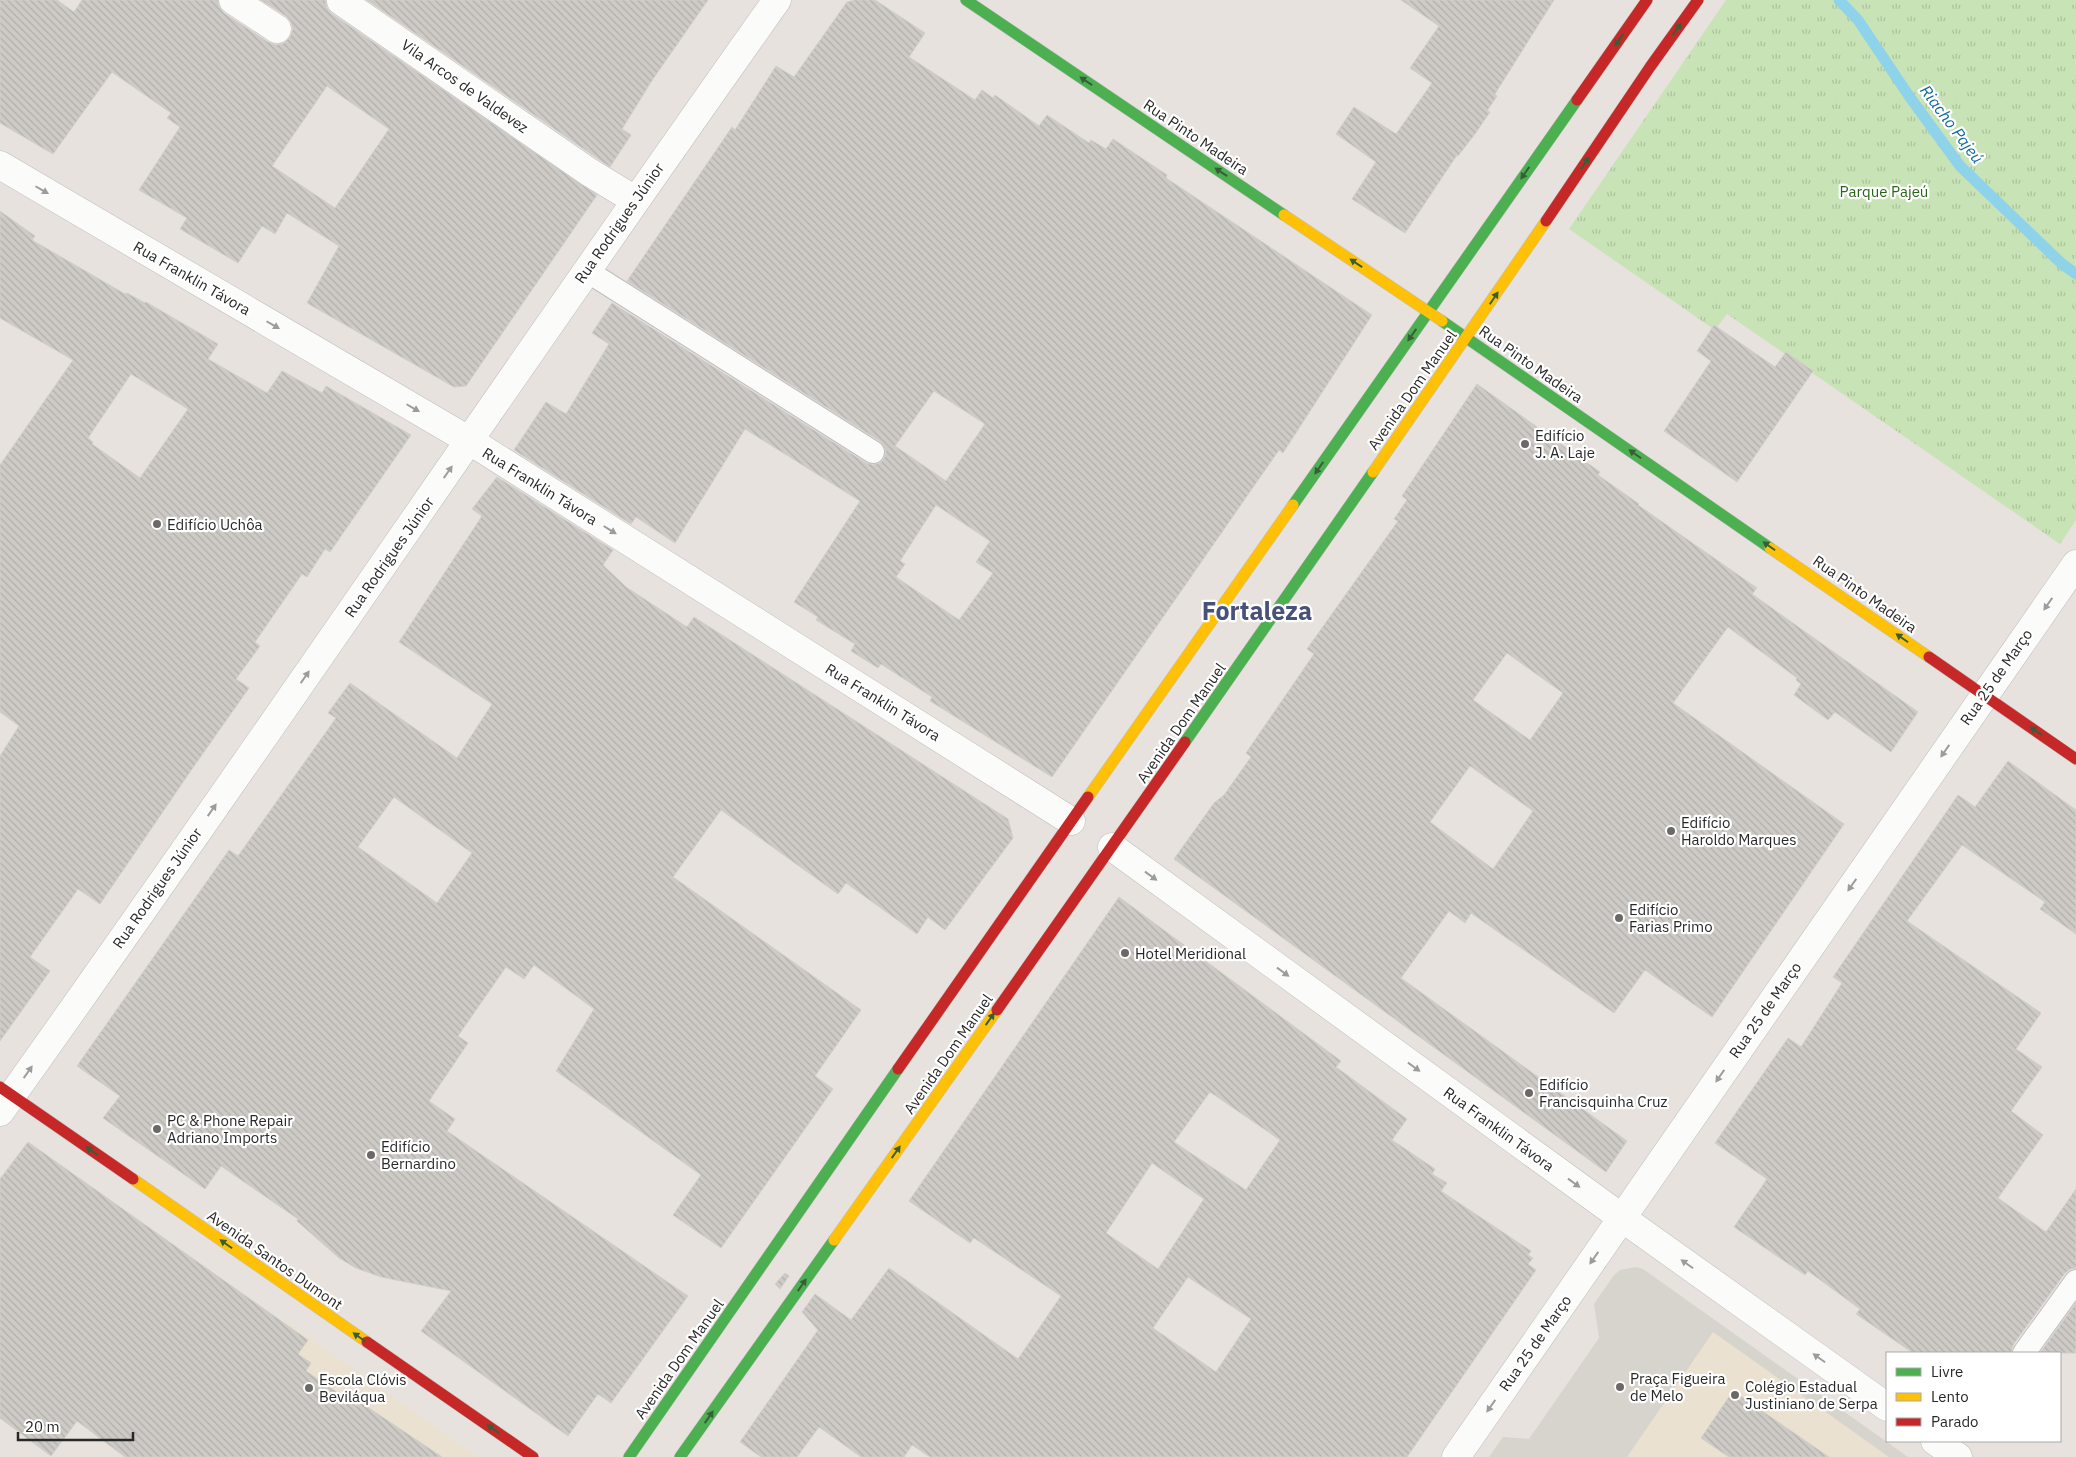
<svg xmlns="http://www.w3.org/2000/svg" width="2076" height="1457" font-family="'IBM Plex Sans',sans-serif">
<style>
.education{fill:#ebe1d1}
.park{fill:url(#park-tufts)}
.plaza{fill:#d7d3cd}
.lines{fill:none;stroke-linecap:round;stroke-linejoin:round}
.stream{stroke:#8fd3ea;stroke-width:11}
.building{fill:url(#building-back-hatch);stroke:#d2cec9;fill-rule:evenodd}
.lane-casing{stroke:#c0bebf;stroke-width:24}
.street-casing{stroke:#c0bebf;stroke-width:29}
.fast-casing{stroke:#c0bebf;stroke-width:12}
.slow-casing{stroke:#c0bebf;stroke-width:12}
.jam-casing{stroke:#c0bebf;stroke-width:12}
.lane{stroke:#fbfbfa;stroke-width:22}
.street{stroke:#fbfbfa;stroke-width:28}
.fast{stroke:#4caf50;stroke-width:11}
.slow{stroke:#ffc107;stroke-width:11}
.jam{stroke:#c62828;stroke-width:11}
.oneway{fill:#365e38}
.oneway2{fill:#9c9c9c}
.poi-dot{fill:#6b6967;stroke:#fff;stroke-width:2}
.labels{text-anchor:middle;dominant-baseline:central;stroke-width:4.5;stroke-linejoin:round;paint-order:stroke}
.street-label{font-size:15px;fill:#282828;stroke:#fff}
.park-label{font-size:15px;fill:#286518;stroke:#fff}
.poi-label{font-size:15px;fill:#282828;stroke:#fff;text-anchor:start}
.water-label{font-size:16px;font-style:italic;fill:#0b699a;stroke:#fff}
.town-label{font-size:25px;font-weight:bold;fill:#485179;stroke:#fff}
</style>
<defs>
<pattern id="park-tufts" width="24" height="20" patternUnits="userSpaceOnUse" patternTransform="scale(1.25)"><rect width="24" height="20" fill="#c8e3b5"/><path d="M3 7l-1-3M5 7V3M7 7l1-3M15 17l-1-3M17 17v-4M19 17l1-3" fill="none" stroke="#acc39c"/></pattern>
<pattern id="building-back-hatch" width="6" height="6" patternUnits="userSpaceOnUse" patternTransform="scale(1.25)"><rect width="6" height="6" fill="#cecbc7"/><path d="M-1 5l2 2M0 0l6 6M5-1l2 2" fill="none" stroke="#b1aeab"/></pattern>
</defs>
<rect width="100%" height="100%" fill="#e7e2dd"/>
<!-- education -->
<path class="education" d="M284,1320L478,1457H193L190,1455Z
M1713,1332L1889,1457H1627Z"/>
<!-- park -->
<path class="park" d="M1726,0H2076V520L2060,544L1727,314L1715,330L1569,229Z"/>
<!-- plaza -->
<path class="plaza" d="M1636,1267L1643,1269L1908,1457H1889L1713,1332L1627,1457H1489L1503,1437L1529,1439L1599,1338L1594,1304L1614,1275L1620,1270Z"/>
<g class="lines">
<!-- stream -->
<path class="stream" d="M1839,0L1858,20L1909,96L1960,166L2061,263L2076,274"/>
</g>
<!-- building -->
<path class="building" d="M0,0H57L74,12L82,0H218L219,7L224,13L268,42L277,45L284,43L290,37L293,29L291,22L286,16L261,0H325L327,8L332,14L597,195L466,386L454,387L307,303L339,246L287,213L275,234L262,226L238,263L180,229L187,218L139,190L180,127L167,118L171,113L112,72L53,154L0,123ZM327,86L389,129L335,208L272,166Z
M367,0H708L653,79L622,129L631,135L610,167Z
M855,0H875L925,33L909,57L975,100L982,90L993,98L995,95L1039,126L1047,115L1089,143L1091,140L1106,149L1113,139L1167,175L1166,178L1372,315L1283,453L1279,450L1052,777L930,701L932,697L881,664L878,668L851,651L855,644L816,620L818,617L794,602L860,501L745,429L675,543L636,517L631,524L514,450L546,402L566,414L609,344L592,333L612,303L866,463L873,465L880,463L884,459L886,452L884,446L880,441L627,281L732,127L735,130L776,66L794,77L847,2ZM934,391L985,424L946,481L895,446ZM936,505L990,541L976,562L993,573L959,620L896,577L905,564L900,561Z
M1401,0H1554L1495,94L1497,96L1487,111L1490,112L1475,134L1458,156L1457,155L1405,233L1352,199L1376,162L1336,134L1354,107L1396,134L1432,83L1410,68L1439,26Z
M0,211L35,236L32,240L125,294L127,293L145,303L146,302L218,344L208,359L267,393L282,371L322,393L326,386L411,435L330,552L325,549L307,577L302,574L255,642L260,646L236,679L249,688L192,769L100,904L78,889L30,957L50,971L0,1041V756L19,726L0,712V465L73,360L0,318ZM131,374L188,409L140,478L92,444L93,442L88,438Z
M1714,325L1775,367L1786,352L1813,371L1737,482L1664,431L1711,361L1697,351Z
M1477,384L1600,472L1598,475L1639,504L1638,505L1757,588L1752,594L1918,712L1891,752L1835,712L1828,720L1794,695L1801,684L1796,680L1797,678L1728,627L1673,703L1844,824L1712,1017L1645,970L1614,1013L1471,913L1465,923L1449,911L1401,978L1627,1141L1606,1172L1174,859L1214,803L1224,795L1251,757L1246,753L1314,654L1307,649L1398,521L1394,519L1407,500L1402,496ZM1507,653L1563,693L1530,740L1473,700ZM1470,766L1533,811L1493,869L1430,822Z
M497,477L613,550L603,565L626,587L687,627L694,617L1008,819L1013,838L945,930L928,917L917,934L846,883L838,894L721,810L673,877L861,1010L815,1076L833,1089L721,1248L673,1215L701,1175L556,1071L594,1009L534,965L524,979L506,967L458,1036L468,1043L429,1101L455,1119L447,1131L688,1296L611,1403L598,1394L568,1436L421,1331L451,1291L381,1277L356,1268L339,1258L297,1221L298,1219L221,1166L205,1189L103,1118L120,1096L77,1066L229,850L238,856L336,718L328,713L350,683L457,758L492,704L399,642L482,516L472,509ZM394,797L472,853L437,903L358,847Z
M2008,761L2076,810V934L2040,909L2045,902L1962,845L1907,921L2041,1013L2016,1049L2042,1067L2011,1111L2043,1135L1998,1198L2046,1232L2076,1189V1268L2070,1269L2065,1273L2013,1345L2011,1353H1913L1856,1314L1860,1309L1808,1271L1805,1275L1734,1227L1767,1179L1715,1143L1788,1038L1801,1047L1842,983L1833,977L1958,795L1975,807Z
M1119,897L1341,1061L1336,1067L1407,1119L1392,1140L1435,1169L1432,1174L1447,1183L1441,1191L1531,1251L1528,1255L1533,1258L1528,1264L1536,1270L1407,1457H930L912,1445L904,1457H861L819,1427L797,1457H761L740,1442L818,1330L802,1312L815,1294L851,1320L889,1268L1018,1359L1061,1296L974,1238L970,1243L909,1201ZM1210,1092L1280,1140L1246,1190L1174,1142ZM1152,1163L1204,1199L1158,1269L1106,1233ZM1188,1277L1251,1319L1216,1372L1153,1328Z
M28,1142L308,1340L298,1354L311,1363L306,1371L357,1406L360,1402L442,1457H125L77,1421L51,1456L0,1418V1179Z
M785,1273L789,1276L780,1289L775,1284Z
M2076,1303V1353H2040Z
M1733,1391L1829,1457H1729L1701,1438Z"/>
<g class="lines">
<!-- lane casing -->
<g class="lane-casing">
<path id="lane" d="M587,271L873,452
M2024,1353L2076,1281"/>
</g>
<!-- street casing -->
<g class="street-casing">
<path id="street" d="M233,0L277,29
M341,1L589,172L635,200
M0,165L470,441L1071,821
M1112,847L1622,1218L1887,1407
M0,1112C263,744 515,369 777,0
M1935,1441L1958,1457
M1456,1457L2076,564"/>
</g>
<!-- fast casing -->
<g class="fast-casing">
<path id="fast" d="M966,0L1284,215
M1442,321L1770,548
M1293,505L1577,100
M1185,742L1373,472
M629,1457L898,1069
M680,1457L834,1240"/>
</g>
<!-- slow casing -->
<g class="slow-casing">
<path id="slow" d="M1284,215L1442,321
M1373,472L1546,221
M1770,548L1929,657
M1088,797L1293,505
M133,1179L367,1342
M834,1240L997,1010"/>
</g>
<!-- jam casing -->
<g class="jam-casing">
<path id="jam" d="M1577,100L1647,0
M1546,221L1650,67L1698,0
M1929,657L2076,759
M997,1010L1185,742
M898,1069L1088,797
M0,1087L133,1179
M367,1342L533,1457"/>
</g>
<!-- lane -->
<use href="#lane" class="lane"/>
<!-- street -->
<use href="#street" class="street"/>
<!-- fast -->
<use href="#fast" class="fast"/>
<!-- slow -->
<use href="#slow" class="slow"/>
<!-- jam -->
<use href="#jam" class="jam"/>
</g>
<!-- one-way arrows -->
<defs><path id="oneway-solid" d="M-6-.8H1V-3.2L6.5 0L1 3.2V.8H-6Z" transform="scale(1.25)"/></defs>
<g class="oneway">
<use href="#oneway-solid" transform="translate(1677 29) rotate(-54)"/>
<use href="#oneway-solid" transform="translate(1619 40) rotate(125)"/>
<use href="#oneway-solid" transform="translate(1086 81) rotate(-146)"/>
<use href="#oneway-solid" transform="translate(1585 163) rotate(-56)"/>
<use href="#oneway-solid" transform="translate(1221 172) rotate(-146)"/>
<use href="#oneway-solid" transform="translate(1525 173) rotate(125)"/>
<use href="#oneway-solid" transform="translate(1356 263) rotate(-146)"/>
<use href="#oneway-solid" transform="translate(1494 298) rotate(-56)"/>
<use href="#oneway-solid" transform="translate(1412 335) rotate(125)"/>
<use href="#oneway-solid" transform="translate(1635 454) rotate(-145)"/>
<use href="#oneway-solid" transform="translate(1319 468) rotate(125)"/>
<use href="#oneway-solid" transform="translate(1769 546) rotate(-145)"/>
<use href="#oneway-solid" transform="translate(1902 638) rotate(-145)"/>
<use href="#oneway-solid" transform="translate(2036 731) rotate(-145)"/>
<use href="#oneway-solid" transform="translate(990 1019) rotate(-55)"/>
<use href="#oneway-solid" transform="translate(92 1151) rotate(-145)"/>
<use href="#oneway-solid" transform="translate(896 1152) rotate(-55)"/>
<use href="#oneway-solid" transform="translate(226 1244) rotate(-145)"/>
<use href="#oneway-solid" transform="translate(802 1285) rotate(-55)"/>
<use href="#oneway-solid" transform="translate(359 1337) rotate(-145)"/>
<use href="#oneway-solid" transform="translate(709 1417) rotate(-55)"/>
<use href="#oneway-solid" transform="translate(493 1429) rotate(-145)"/>
</g>
<g class="oneway2">
<use href="#oneway-solid" transform="translate(42 190) rotate(30)"/>
<use href="#oneway-solid" transform="translate(273 325) rotate(30)"/>
<use href="#oneway-solid" transform="translate(413 408) rotate(30)"/>
<use href="#oneway-solid" transform="translate(448 472) rotate(-55)"/>
<use href="#oneway-solid" transform="translate(610 530) rotate(32)"/>
<use href="#oneway-solid" transform="translate(2048 604) rotate(125)"/>
<use href="#oneway-solid" transform="translate(305 677) rotate(-55)"/>
<use href="#oneway-solid" transform="translate(1945 751) rotate(125)"/>
<use href="#oneway-solid" transform="translate(212 810) rotate(-55)"/>
<use href="#oneway-solid" transform="translate(1151 876) rotate(36)"/>
<use href="#oneway-solid" transform="translate(1852 885) rotate(125)"/>
<use href="#oneway-solid" transform="translate(1283 972) rotate(36)"/>
<use href="#oneway-solid" transform="translate(1414 1067) rotate(36)"/>
<use href="#oneway-solid" transform="translate(28 1072) rotate(-55)"/>
<use href="#oneway-solid" transform="translate(1720 1076) rotate(125)"/>
<use href="#oneway-solid" transform="translate(1574 1183) rotate(36)"/>
<use href="#oneway-solid" transform="translate(1594 1258) rotate(125)"/>
<use href="#oneway-solid" transform="translate(1687 1264) rotate(-145)"/>
<use href="#oneway-solid" transform="translate(1819 1358) rotate(-145)"/>
<use href="#oneway-solid" transform="translate(1491 1406) rotate(125)"/>
</g>
<!-- markers -->
<g class="poi-dot">
<circle cx="1525" cy="444" r="5"/>
<circle cx="157" cy="524" r="5"/>
<circle cx="1671" cy="831" r="5"/>
<circle cx="1619" cy="918" r="5"/>
<circle cx="1125" cy="953" r="5"/>
<circle cx="1529" cy="1093" r="5"/>
<circle cx="157" cy="1129" r="5"/>
<circle cx="371" cy="1155" r="5"/>
<circle cx="1620" cy="1387" r="5"/>
<circle cx="309" cy="1388" r="5"/>
<circle cx="1735" cy="1395" r="5"/>
</g>
<g class="labels">
<!-- street labels -->
<g class="street-label">
<text transform="translate(465 86) rotate(35)">Vila Arcos de Valdevez</text>
<text transform="translate(1196 137) rotate(34)">Rua Pinto Madeira</text>
<text transform="translate(619 223) rotate(-55)">Rua Rodrigues Júnior</text>
<text transform="translate(192 278) rotate(30)">Rua Franklin Távora</text>
<text transform="translate(1531 364) rotate(35)">Rua Pinto Madeira</text>
<text transform="translate(1412 390) rotate(-55)">Avenida Dom Manuel</text>
<text transform="translate(540 486) rotate(32)">Rua Franklin Távora</text>
<text transform="translate(389 557) rotate(-55)">Rua Rodrigues Júnior</text>
<text transform="translate(1865 594) rotate(35)">Rua Pinto Madeira</text>
<text transform="translate(1996 677) rotate(-55)">Rua 25 de Março</text>
<text transform="translate(883 702) rotate(32)">Rua Franklin Távora</text>
<text transform="translate(1181 723) rotate(-55)">Avenida Dom Manuel</text>
<text transform="translate(157 888) rotate(-55)">Rua Rodrigues Júnior</text>
<text transform="translate(1765 1010) rotate(-55)">Rua 25 de Março</text>
<text transform="translate(948 1054) rotate(-55)">Avenida Dom Manuel</text>
<text transform="translate(1499 1129) rotate(36)">Rua Franklin Távora</text>
<text transform="translate(275 1260) rotate(35)">Avenida Santos Dumont</text>
<text transform="translate(1535 1343) rotate(-55)">Rua 25 de Março</text>
<text transform="translate(679 1359) rotate(-55)">Avenida Dom Manuel</text>
</g>
<!-- park labels -->
<g class="park-label">
<text x="1884" y="191">Parque Pajeú</text>
</g>
<!-- poi labels -->
<g class="poi-label">
<text x="1535" y="435">Edifício<tspan x="1535" dy="17">J. A. Laje</tspan></text>
<text x="167" y="524">Edifício Uchôa</text>
<text x="1681" y="822">Edifício<tspan x="1681" dy="17">Haroldo Marques</tspan></text>
<text x="1629" y="909">Edifício<tspan x="1629" dy="17">Farias Primo</tspan></text>
<text x="1135" y="953">Hotel Meridional</text>
<text x="1539" y="1084">Edifício<tspan x="1539" dy="17">Francisquinha Cruz</tspan></text>
<text x="167" y="1120">PC &amp; Phone Repair<tspan x="167" dy="17">Adriano Imports</tspan></text>
<text x="381" y="1146">Edifício<tspan x="381" dy="17">Bernardino</tspan></text>
<text x="1630" y="1378">Praça Figueira<tspan x="1630" dy="17">de Melo</tspan></text>
<text x="319" y="1379">Escola Clóvis<tspan x="319" dy="17">Beviláqua</tspan></text>
<text x="1745" y="1386">Colégio Estadual<tspan x="1745" dy="17">Justiniano de Serpa</tspan></text>
</g>
<!-- water labels -->
<g class="water-label">
<text transform="translate(1952 124) rotate(53)">Riacho Pajeú</text>
</g>
<!-- town labels -->
<g class="town-label">
<text x="1257" y="610">Fortaleza</text>
</g>
</g>
<!-- legend -->
<rect x="1886" y="1352" width="175" height="90" fill="#ffffff" stroke="#a9a9a9"/>
<rect x="1896" y="1368" width="25" height="8" fill="#4caf50" stroke="#a9a9a9"/>
<text x="1931" y="1377" font-size="15" fill="#282828">Livre</text>
<rect x="1896" y="1393" width="25" height="8" fill="#ffc107" stroke="#a9a9a9"/>
<text x="1931" y="1402" font-size="15" fill="#282828">Lento</text>
<rect x="1896" y="1418" width="25" height="8" fill="#c62828" stroke="#a9a9a9"/>
<text x="1931" y="1427" font-size="15" fill="#282828">Parado</text>
<!-- scale -->
<path d="M18 1432v8h115v-8" fill="none" stroke="#282828" stroke-width="2.5"/>
<text x="25" y="1432" font-size="15" fill="#282828" stroke="#ffffff" stroke-width="4" paint-order="stroke">20 m</text>
</svg>
